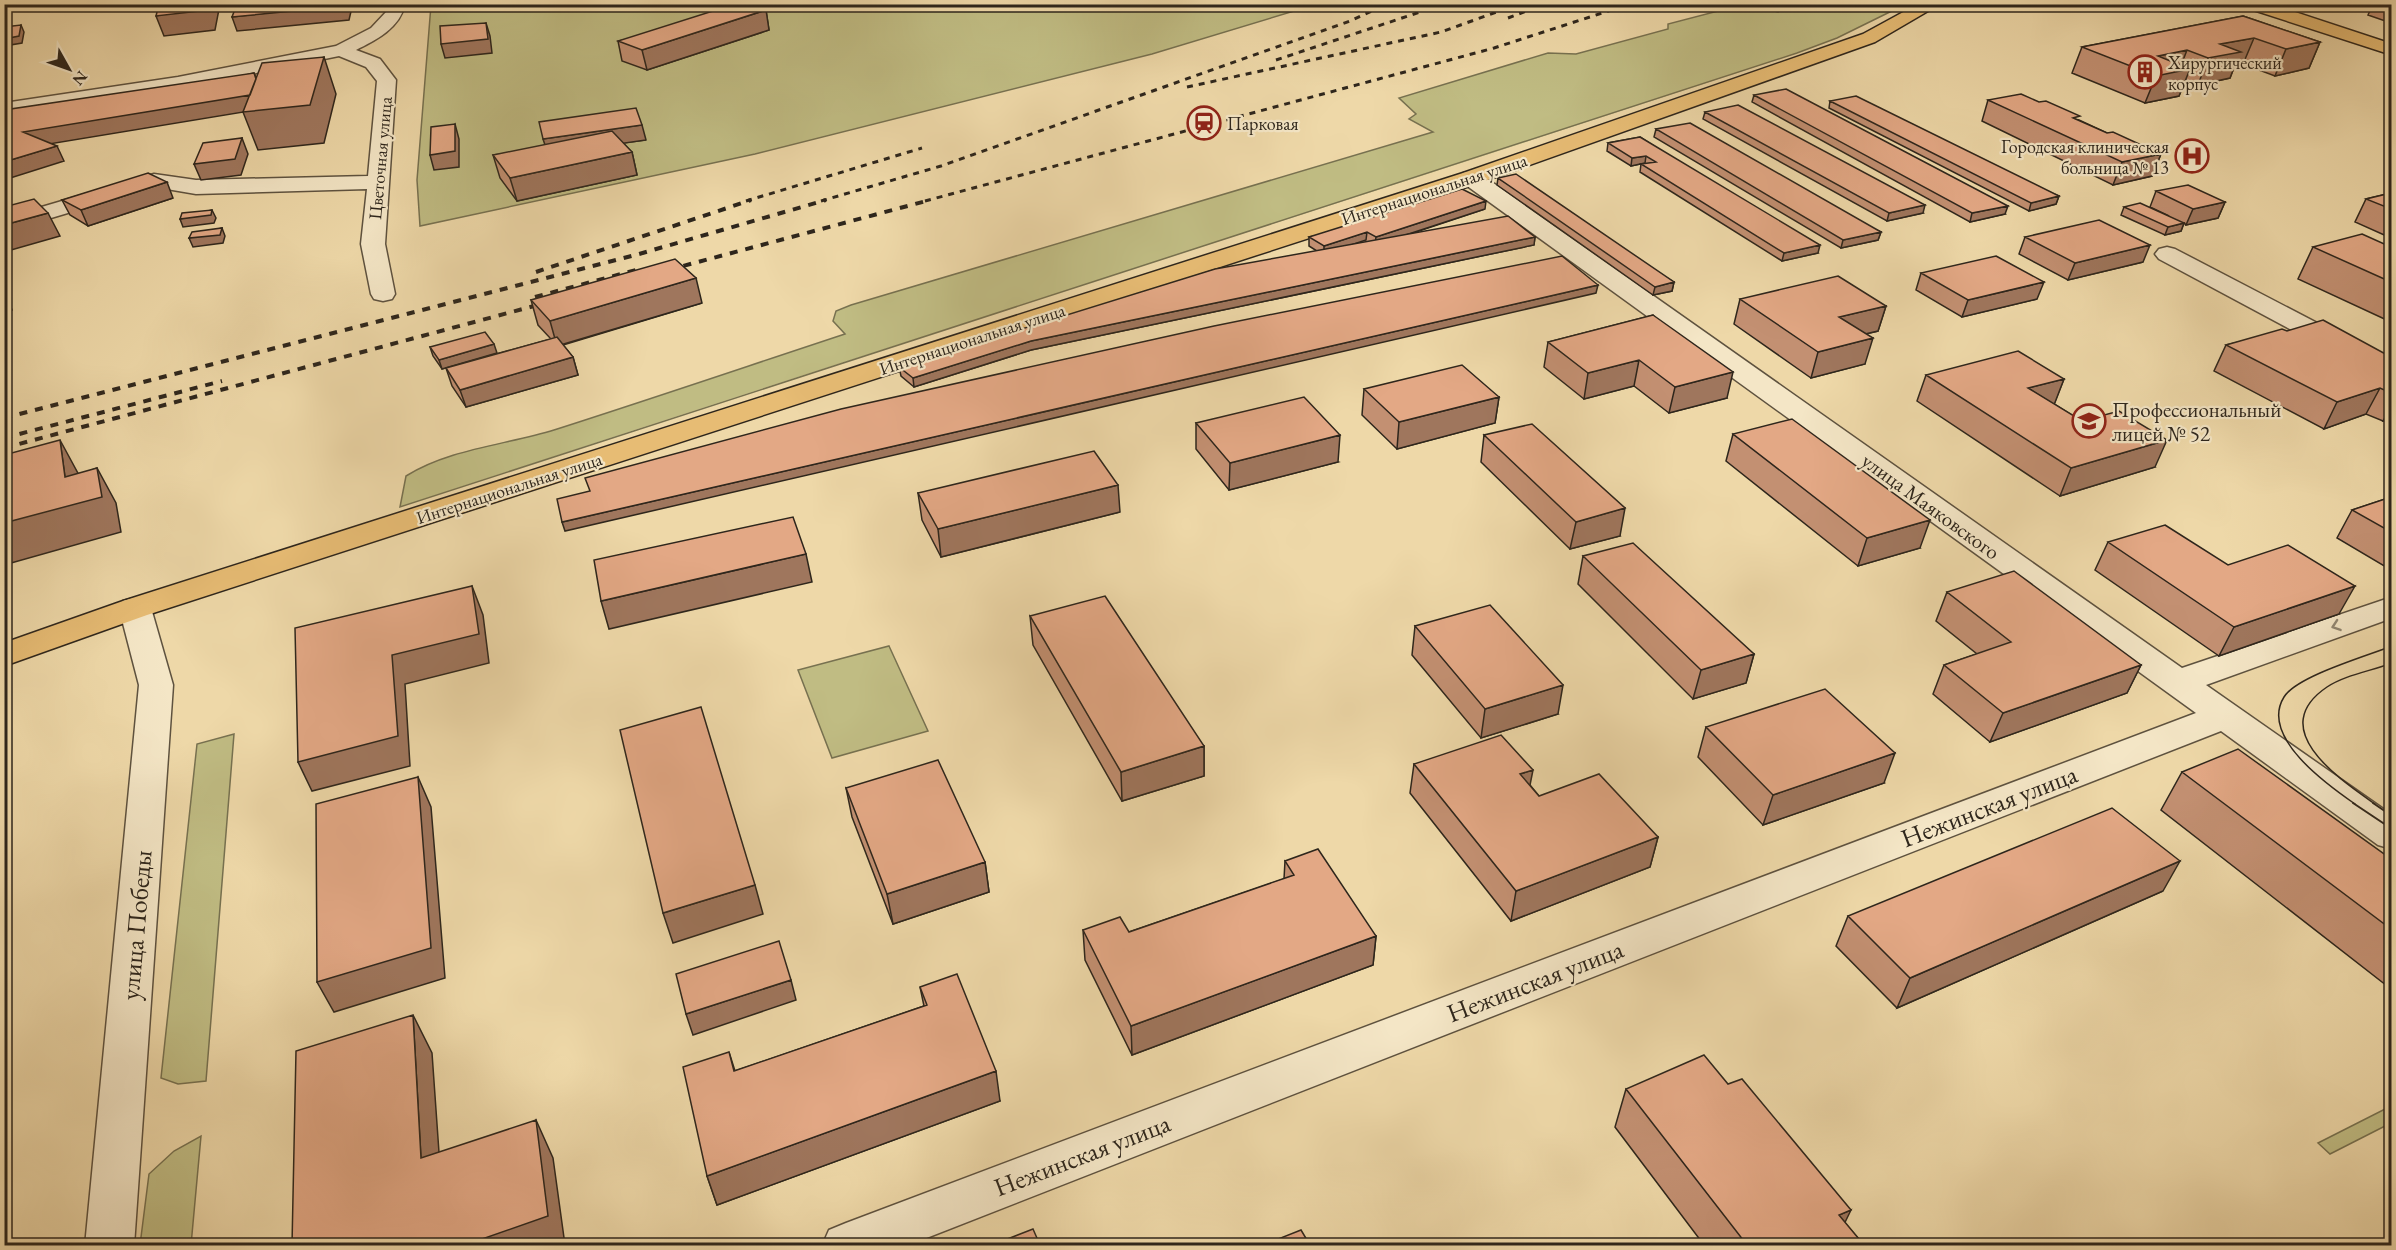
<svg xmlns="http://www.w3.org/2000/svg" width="2396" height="1250" font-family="'EB Garamond',serif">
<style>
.green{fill:#c0bc83;stroke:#777150;stroke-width:1.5}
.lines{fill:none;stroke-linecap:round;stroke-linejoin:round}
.minor-casing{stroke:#5e523f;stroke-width:3}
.major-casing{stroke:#2e261c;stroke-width:3}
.minor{fill:#f4e6c6;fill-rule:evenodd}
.major{fill:#e7bc74;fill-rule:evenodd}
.tram-far1{stroke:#2e261c;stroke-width:1.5}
.tram{stroke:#2e261c;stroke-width:2}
.rail-far1{stroke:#2e261c;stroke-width:3;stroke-dasharray:6 6;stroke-linecap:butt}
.rail{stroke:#2e261c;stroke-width:4;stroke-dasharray:8 8;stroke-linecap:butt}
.wall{fill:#c39072;stroke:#2e261c;stroke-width:1.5}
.shaded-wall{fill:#9f765d;stroke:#2e261c;stroke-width:1.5}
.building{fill:#e3a885;stroke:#2e261c;stroke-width:1.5}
.oneway{stroke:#918671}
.labels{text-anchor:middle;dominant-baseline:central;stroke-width:4.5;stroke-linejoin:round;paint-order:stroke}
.far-poi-label{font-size:18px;fill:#2e261c;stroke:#f4e6c6;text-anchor:start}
.far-street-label{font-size:18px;fill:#2e261c;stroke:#f4e6c6}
.poi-label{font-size:21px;fill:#2e261c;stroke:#f4e6c6;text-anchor:start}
.street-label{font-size:21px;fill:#2e261c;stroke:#f4e6c6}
.near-street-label{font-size:26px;fill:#2e261c;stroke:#f4e6c6}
</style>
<rect width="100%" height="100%" fill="#eed8a8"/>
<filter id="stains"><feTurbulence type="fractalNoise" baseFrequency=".00333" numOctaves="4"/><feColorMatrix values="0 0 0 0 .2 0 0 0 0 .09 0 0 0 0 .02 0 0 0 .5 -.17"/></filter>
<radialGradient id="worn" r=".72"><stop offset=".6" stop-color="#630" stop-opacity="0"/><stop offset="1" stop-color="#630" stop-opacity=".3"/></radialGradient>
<!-- green -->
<path class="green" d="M431,5H1314L1152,54L755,154L420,226L417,180Z
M1741,5H1752L1778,12L1793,5H1904L1837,38L1797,53C1332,207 865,353 400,507L406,476C449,449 505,445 554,430C651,399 748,366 845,334L833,321L836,311L851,305L1433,132L1409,119L1416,114L1399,98L1548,53L1576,54L1668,29V24Z
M889,646L928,731L832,758L798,670Z
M234,734L206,1081L178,1084L161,1078L197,744Z
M2391,1106V1123L2330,1154L2318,1143Z
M201,1136L191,1245H140L149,1174L174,1151Z"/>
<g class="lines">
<!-- minor casing -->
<g class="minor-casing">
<path id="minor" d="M388,4H405C400,28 376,40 356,50L380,59L396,80L385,244L395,294L392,299L383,301L374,299L371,294L361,244L367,189L196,194L155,187L4,232V218L154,174L196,180L368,176L377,81L366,67L339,56L178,89L4,115V103L178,77L336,46L371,28L387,11Z
M1471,172L1479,173L2182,668L2392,597V618L2206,685L2392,815V849L2378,845L2221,731L906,1246H822L829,1230L846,1223L2196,713L1463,183L1460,178L1463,173Z
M2167,247L2175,249L2392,362V381L2383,379L2159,259L2155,254L2159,249Z
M135,598L147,601L151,608L173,685L134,1246H85L139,685L119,608L123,601Z"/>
</g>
<!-- major casing -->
<g class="major-casing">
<path id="major" d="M1918,4H1940L1875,42L1479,183L147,615L4,666V643L123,601L1463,173L1863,34Z
M2245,4H2271L2392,44V55L2247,8Z"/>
</g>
<!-- minor -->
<use href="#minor" class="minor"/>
<!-- major -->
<use href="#major" class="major"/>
<!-- tram-far1 -->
<path class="tram-far1" d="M2355,804C2329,786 2259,737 2284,697C2297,676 2367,656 2392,646
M2375,804C2338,778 2265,729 2327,687C2345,675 2371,671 2392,663"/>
<!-- tram -->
<path class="tram" d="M2353,803L2392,829
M2373,803L2392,816"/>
<!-- rail-far1 -->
<path class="rail-far1" d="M1508,18L1545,4
M1276,60L1444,4
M1187,87L1441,32L1519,4
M746,201L922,148
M821,201L941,166L1350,21L1387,4
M925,201L1494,48L1630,4"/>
<!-- rail -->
<path class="rail" d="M668,270L930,200
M536,272L751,200
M535,297L636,270
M4,418L639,254L826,200
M4,438L222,381
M4,448L549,302"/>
</g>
<!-- wall -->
<path class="wall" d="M2373,4H2391V23L2368,15Z
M766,10L769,30L647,70L622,61L618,41Z
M2243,16L2320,42L2309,68L2275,76L2243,64L2235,65L2230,78L2198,85L2185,80L2179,96L2145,103L2072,73L2082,47Z
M1754,95L2005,214L1970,222L1752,102Z
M1988,100L2079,120L2107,133L2161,154L2152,176L2113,185L1982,121Z
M1830,101L2059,196L2056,204L2029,211L1829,108Z
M1705,112L1923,213L1887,221L1703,119Z
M1656,129L1881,232L1878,240L1841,248L1654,137Z
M1640,137L1818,253L1782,261L1640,172L1641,164L1645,163L1631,166L1607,151L1608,143Z
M646,140L623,143L632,152L637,175L517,201L500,178L493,155Z
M1498,178L1674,282L1672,291L1653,295L1497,185Z
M2156,191L2225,202L2218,218L2186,225L2184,223L2181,231L2165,235L2121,215L2124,207L2169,216L2150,207Z
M2391,193V238L2355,222L2366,199Z
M173,198L88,226L70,215L62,200Z
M1485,209L1410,234L1535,237L1534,245L1031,350L914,387L901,376L899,367L1317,251L1309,246V237Z
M2025,237L2143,262L2068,280L2019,254Z
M2313,247H2391V322L2298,279Z
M1921,273L2037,299L1962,317L1916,290Z
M1740,299L1886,306L1878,331L1865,334V364L1811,378L1734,324Z
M531,300L702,303L563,345L573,357L578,375L466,407L452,386L446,368L551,339L538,325Z
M1653,315L1727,398L1669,413L1634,386L1584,399L1544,367L1548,342Z
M2287,331L2391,357V420L2383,421L2366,414L2324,429L2214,371L2226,345Z
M430,347L497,353L442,369L433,356Z
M1926,375L2064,379L2054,404L2155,467L2060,496L1917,401Z
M1364,389L1499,397L1495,423L1397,449L1362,415Z
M1196,423L1338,462L1229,490L1196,449Z
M1733,434L1920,548L1858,566L1726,461Z
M1484,435L1620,536L1570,549L1481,462Z
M918,493L1120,512L941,557L922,520Z
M2391,497V570L2337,538L2352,510Z
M2108,542L2228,565L2339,614L2219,656L2095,570Z
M1583,556L1754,654L1746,683L1693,699L1578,584Z
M1947,592L2141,665L2127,693L1990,742L1933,694L1944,665L1977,654L1936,621Z
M1030,616L1204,746V776L1122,801L1033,645Z
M1415,626L1558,714L1481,738L1412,655Z
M1706,727L1884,783L1763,825L1698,757Z
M1414,764L1530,785L1539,796L1658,837L1650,867L1511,921L1410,793Z
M2182,772L2391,859V989L2161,810Z
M846,788L985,862L989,892L893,924L852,817Z
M1285,861L1376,936L1373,965L1132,1055L1085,960L1083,930L1129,932L1284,879Z
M2163,891L1897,1008L1836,946L1848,916Z
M920,987L1000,1101L717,1205L707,1176L729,1052L735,1071L924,1006Z
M1626,1089L1845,1223L1864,1245H1704L1615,1127Z"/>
<!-- shaded-wall -->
<path class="shaded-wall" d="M4,4H18V8L4,10Z
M209,4H220L215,30L164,36L156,16Z
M345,4H351L352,7L349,20L237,31L232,17Z
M766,10L769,30L647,70L642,50Z
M486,23L490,36L492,53L445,58L441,44Z
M21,25L24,32L22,43L4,46V39Z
M2254,38L2243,64L2235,65L2230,78L2198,85L2208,58L2220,44Z
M2320,42L2309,68L2275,76L2286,49Z
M2187,50L2179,71L2190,69L2179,96L2145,103L2156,76L2158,56Z
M324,57L336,94L324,143L258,150L243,112L31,147L23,132L254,73L260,87Z
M455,124L459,139V167L434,170L430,155Z
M642,125L646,140L548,154L543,139Z
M242,138L248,154L241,175L201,180L194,164Z
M57,146L64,161L4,180V162Z
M632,152L637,175L517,201L510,178Z
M2161,154L2152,176L2113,185L2122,162Z
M1646,156L1645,163L1631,166L1632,158Z
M167,182L173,198L88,226L81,210Z
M2059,196L2056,204L2029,211L2031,203Z
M1486,201L1485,209L1375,245L1376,237Z
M2225,202L2218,218L2186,225L2193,209Z
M1925,205L1923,213L1887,221L1889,213Z
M2008,206L2005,214L1970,222L1972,213Z
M212,210L216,218L214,223L183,227L180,219Z
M48,213L60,236L4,252V225Z
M2184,223L2181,231L2165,235L2168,227Z
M222,228L225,236L223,243L193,247L189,238Z
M1367,232L1366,240L1324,254V246Z
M1881,232L1878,240L1841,248L1843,240Z
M1535,237L1534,245L1031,350L914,387L913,378L1031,341Z
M1820,245L1818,253L1782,261L1784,253Z
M2150,245L2143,262L2068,280L2075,263Z
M696,278L702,303L557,346L550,321Z
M1674,282L1672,291L1653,295L1655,287Z
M2044,282L2037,299L1962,317L1968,300Z
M1598,285L1596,293L565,531L562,522Z
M4,289L12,310L4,312Z
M1886,306L1878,331L1831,342L1839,317Z
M1873,338L1865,364L1811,378L1818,352Z
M494,344L497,353L442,369L439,360Z
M573,357L578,375L466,407L460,390Z
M1639,360L1634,386L1584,399L1588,373Z
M1733,372L1727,398L1669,413L1675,387Z
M2064,379L2054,405L2028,388Z
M2380,388L2366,414L2324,429L2337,402Z
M1499,397L1495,423L1397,449L1399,422Z
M2391,406V420L2383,421Z
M1340,435L1338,462L1229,490L1230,463Z
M60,440L79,475L97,468L116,503L121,532L4,565V523L65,477Z
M2167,440L2155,467L2060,496L2071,468Z
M1118,485L1120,512L941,557L938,529Z
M1625,508L1620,536L1570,549L1576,522Z
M1930,520L1920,548L1858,566L1867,538Z
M806,554L812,582L609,629L601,601Z
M472,586L483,615L489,663L405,684L410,766L312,791L298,762L392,655Z
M2355,586L2339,614L2219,656L2234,627Z
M1754,654L1746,683L1693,699L1701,670Z
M2141,665L2127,693L1990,742L2003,713Z
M1563,685L1558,714L1481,738L1485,709Z
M1204,746V776L1122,801L1121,772Z
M1895,753L1884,783L1763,825L1773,795Z
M1533,770L1527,800L1520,774Z
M418,777L431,807L445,978L334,1012L317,982Z
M1658,837L1650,867L1511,921L1516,891Z
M2180,861L2163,891L1897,1008L1910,978Z
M985,862L989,892L893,924L887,894Z
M755,885L763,914L673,943L663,913Z
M1376,936L1373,965L1132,1055L1131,1026Z
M791,980L796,1000L693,1035L686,1014Z
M413,1015L432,1053L442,1195L421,1158Z
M996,1071L1000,1101L717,1205L707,1176Z
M536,1120L553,1158L565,1245H465Z
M1851,1210L1834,1245L1839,1215Z"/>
<!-- building -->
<path class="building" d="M159,4H209L208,10L156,16Z
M237,4H345V6L232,17Z
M735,4H748L766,10L642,50L618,41Z
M2243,16L2320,42L2286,49L2254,38L2220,44L2241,52L2208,58L2187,50L2158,56L2190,69L2156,76L2082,47Z
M486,23L488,39L441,44L440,26Z
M21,25L19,36L4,39V27Z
M324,57L310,105L243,112L262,63Z
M254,73L256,79L250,95L23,132L57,146L4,162V110Z
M1786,89L2008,206L1972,213L1754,95Z
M2021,94L2039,102L2046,101L2080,116L2073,118L2107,133L2113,132L2161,154L2122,162L1988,100Z
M1856,96L2059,196L2031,203L1830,101Z
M1738,105L1925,205L1889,213L1705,112Z
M636,108L642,125L543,139L539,122Z
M1690,123L1881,232L1843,240L1656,129Z
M455,124V151L430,155L431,127Z
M612,131L632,152L510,178L493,155Z
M1640,137L1820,245L1784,253L1641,164L1656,162L1646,156L1632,158L1608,143Z
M242,138L235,159L194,164L203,143Z
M148,173L167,182L81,210L62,200Z
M1516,174L1674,282L1655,287L1498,178Z
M2188,185L2225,202L2193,209L2156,191Z
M1462,189L1486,201L1376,237L1367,232L1324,246L1309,237Z
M2391,193V209L2366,199Z
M34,199L48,213L4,225V207Z
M2140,203L2184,223L2168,227L2124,207Z
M212,210L211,215L180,219L182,213Z
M1508,216L1535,237L1031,341L913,378L899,367L1215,269Z
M2099,220L2150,245L2075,263L2025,237Z
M222,228L220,235L189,238L192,232Z
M2362,234L2391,247V282L2313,247Z
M1562,256L1598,285L562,522L557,499L590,491L585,478L841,409L1214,326Z
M1996,256L2044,282L1968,300L1921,273Z
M675,259L696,278L550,321L531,300Z
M1838,276L1886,306L1839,317L1873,338L1818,352L1740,299Z
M1653,315L1733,372L1675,387L1639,360L1588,373L1548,342Z
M2323,320L2391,357V393L2380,388L2337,402L2226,345L2282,329L2287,331Z
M485,332L494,344L439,360L430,347Z
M557,337L573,357L460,390L446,368Z
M2018,351L2064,379L2028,388L2082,421L2119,411L2167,440L2071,468L1926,375Z
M1462,365L1499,397L1399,422L1364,389Z
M1304,397L1340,435L1230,463L1196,423Z
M1792,419L1930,520L1867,538L1733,434Z
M1532,424L1625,508L1576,522L1484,435Z
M60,440L65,477L97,468L102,497L4,523V455Z
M1094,451L1118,485L938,529L918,493Z
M2391,497V532L2352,510Z
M793,517L806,554L601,601L594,560Z
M2165,525L2228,565L2288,545L2355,586L2234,627L2108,542Z
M1633,543L1754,654L1701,670L1583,556Z
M2014,571L2141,665L2003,713L1944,665L2011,642L1947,592Z
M472,586L479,634L392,655L398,736L298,762L295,628Z
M1105,596L1204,746L1121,772L1030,616Z
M1490,605L1563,685L1485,709L1415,626Z
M1825,689L1895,753L1773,795L1706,727Z
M701,707L755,885L663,913L620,730Z
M1501,735L1533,770L1520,774L1539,796L1599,774L1658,837L1516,891L1414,764Z
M2238,749L2391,859V929L2182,772Z
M938,760L985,862L887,894L846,788Z
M418,777L431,948L317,982L316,804Z
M2112,808L2180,861L1910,978L1848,916Z
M1318,849L1376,936L1131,1026L1083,930L1120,917L1129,932L1294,875L1285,861Z
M779,941L791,980L686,1014L676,974Z
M957,974L996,1071L707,1176L683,1067L729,1052L734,1071L927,1005L920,987Z
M413,1015L421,1158L536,1120L548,1216L465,1245H292L296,1051Z
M1704,1055L1728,1084L1742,1079L1851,1210L1839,1215L1864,1245H1747L1626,1089Z
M1033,1229L1040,1245H992Z
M1301,1230L1310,1245H1263Z"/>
<!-- one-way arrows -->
<defs><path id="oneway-chevron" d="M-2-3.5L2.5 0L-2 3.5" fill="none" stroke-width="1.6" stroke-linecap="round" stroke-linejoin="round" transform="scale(1.5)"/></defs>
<use class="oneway" href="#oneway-chevron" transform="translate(2336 626) rotate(161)"/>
<!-- icons -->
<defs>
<g id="building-ring" transform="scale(1.725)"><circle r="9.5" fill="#f4e6c6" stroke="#8f2418" stroke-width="1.5"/><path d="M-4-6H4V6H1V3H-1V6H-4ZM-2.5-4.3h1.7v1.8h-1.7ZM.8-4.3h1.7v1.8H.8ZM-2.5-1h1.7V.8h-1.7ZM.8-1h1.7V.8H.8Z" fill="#8f2418"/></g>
<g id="station-ring" transform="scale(1.725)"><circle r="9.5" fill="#f4e6c6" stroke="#8f2418" stroke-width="1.5"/><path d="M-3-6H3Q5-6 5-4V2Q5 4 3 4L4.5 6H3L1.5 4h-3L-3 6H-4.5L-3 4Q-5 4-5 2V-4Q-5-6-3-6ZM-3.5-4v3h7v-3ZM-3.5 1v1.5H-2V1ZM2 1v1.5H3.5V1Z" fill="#8f2418"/></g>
<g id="hospital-ring" transform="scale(1.725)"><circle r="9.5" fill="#f4e6c6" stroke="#8f2418" stroke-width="1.5"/><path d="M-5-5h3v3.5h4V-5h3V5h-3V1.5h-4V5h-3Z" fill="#8f2418"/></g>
<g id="university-ring" transform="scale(1.725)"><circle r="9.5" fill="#f4e6c6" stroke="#8f2418" stroke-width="1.5"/><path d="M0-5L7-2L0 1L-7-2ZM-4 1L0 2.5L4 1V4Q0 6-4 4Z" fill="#8f2418"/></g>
</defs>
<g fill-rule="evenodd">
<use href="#building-ring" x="2145" y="72"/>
<use href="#station-ring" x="1204" y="123"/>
<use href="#hospital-ring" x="2192" y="156"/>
<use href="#university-ring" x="2089" y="421"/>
</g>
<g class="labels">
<!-- far-poi labels -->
<g class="far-poi-label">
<text x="2168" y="62">Хирургический<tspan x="2168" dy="21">корпус</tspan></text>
<text x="1227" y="123">Парковая</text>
<text x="2169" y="146" text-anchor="end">Городская клиническая<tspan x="2169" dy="21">больница № 13</tspan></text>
</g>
<!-- far-street labels -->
<g class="far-street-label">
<text transform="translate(380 158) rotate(-85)">Цветочная улица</text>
<text transform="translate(1434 189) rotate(-18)">Интернациональная улица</text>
<text transform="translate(972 339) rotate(-18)">Интернациональная улица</text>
<text transform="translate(509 488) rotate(-18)">Интернациональная улица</text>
</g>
<!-- poi labels -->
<g class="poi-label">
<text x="2112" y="409">Профессиональный<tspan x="2112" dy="24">лицей № 52</tspan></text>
</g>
<!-- street labels -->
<g class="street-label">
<text transform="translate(1931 506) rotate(36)">улица Маяковского</text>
</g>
<!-- near-street labels -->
<g class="near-street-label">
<text transform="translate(1989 806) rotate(-21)">Нежинская улица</text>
<text transform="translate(136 925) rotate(-85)">улица Победы</text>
<text transform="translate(1535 981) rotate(-21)">Нежинская улица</text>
<text transform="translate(1082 1155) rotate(-21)">Нежинская улица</text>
</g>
</g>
<!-- margin -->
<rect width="2396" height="1250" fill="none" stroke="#eed8a8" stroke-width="24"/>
<rect x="6" y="6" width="2384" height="1238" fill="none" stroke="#2e261c" stroke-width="3"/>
<rect x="12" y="12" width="2372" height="1226" fill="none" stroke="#2e261c" stroke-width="1.5"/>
<!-- north arrow -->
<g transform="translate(69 69) rotate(130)" stroke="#f4e6c6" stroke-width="4.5" paint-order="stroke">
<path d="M0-4.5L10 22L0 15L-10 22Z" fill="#2e261c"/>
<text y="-9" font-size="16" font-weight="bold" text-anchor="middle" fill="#2e261c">N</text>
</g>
<rect width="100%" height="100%" filter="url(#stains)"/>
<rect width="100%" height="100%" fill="url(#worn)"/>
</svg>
